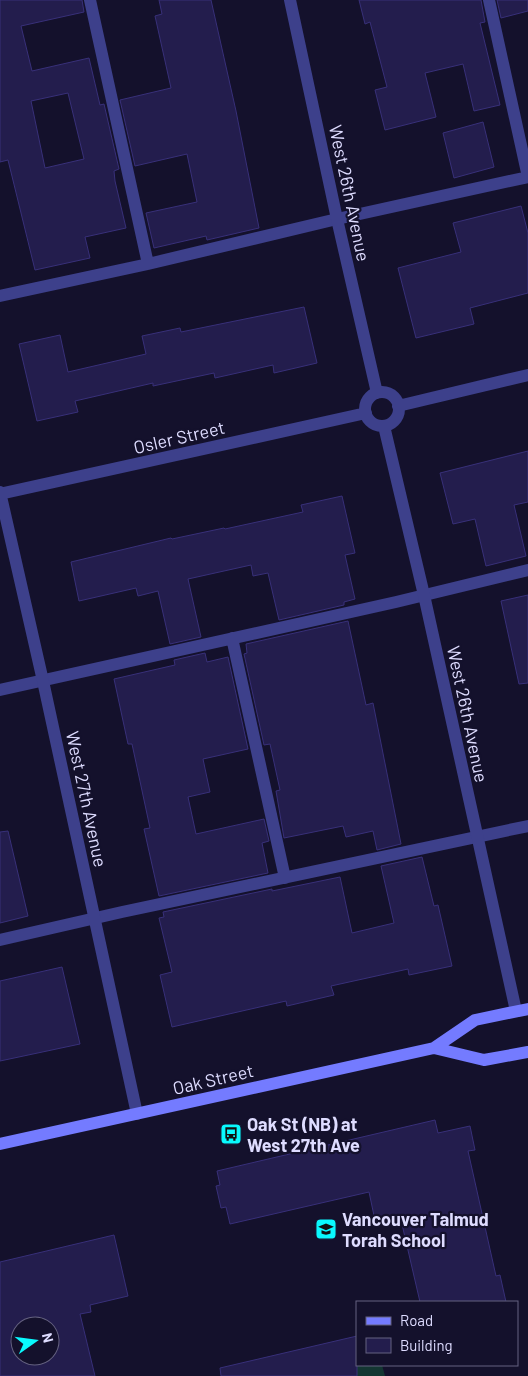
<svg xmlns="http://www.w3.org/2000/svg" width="528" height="1376" font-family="Barlow,sans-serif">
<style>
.green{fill:#143632}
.building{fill:#231d4d;stroke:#383079;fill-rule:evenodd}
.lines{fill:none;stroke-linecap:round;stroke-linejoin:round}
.lane{stroke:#3d408b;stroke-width:12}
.street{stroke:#3d408b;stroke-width:12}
.secondary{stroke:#747bff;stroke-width:12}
.labels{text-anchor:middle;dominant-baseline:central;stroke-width:4.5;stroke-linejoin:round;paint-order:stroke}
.street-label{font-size:18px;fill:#dedcff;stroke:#14112c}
.poi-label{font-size:18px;font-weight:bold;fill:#dedcff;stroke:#14112c;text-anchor:start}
</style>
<rect width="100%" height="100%" fill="#14112c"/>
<!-- green -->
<path class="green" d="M357,1365H382L385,1376H239Z"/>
<!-- building -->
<path class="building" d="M0,0H82L84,12L21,26L32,71L89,58L100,105L104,104L119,169L114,171L115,181L126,228L85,237L90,258L35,270L8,160L0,162ZM68,93L84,159L45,168L31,101Z
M159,0H211L236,111L259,228L207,240L206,236L154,248L146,213L197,202L187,154L135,166L120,100L171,88L155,16L162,14Z
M359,0H481L485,22L480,23L500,105L474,111L463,64L425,73L436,117L385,130L375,90L387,87L370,22L365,24Z
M497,0H528V11L501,18Z
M483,122L494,167L454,178L443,133Z
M521,206L528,233V293L470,308L474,324L416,338L398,268L461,252L453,223Z
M304,307L317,363L274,373L273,365L215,378L214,373L153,386V383L75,401L78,412L37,421L19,344L60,335L68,372L146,354L142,336L180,328L181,332Z
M528,451V502L514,505L526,556L486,566L475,519L453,524L440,473Z
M342,496L355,553L345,555L355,599L344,602V605L279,620L268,573L253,576L251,565L188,579L201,637L170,644L158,591L138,596L136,588L79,601L71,562L171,538L172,539L224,528L225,529L303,512L301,505Z
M528,595V683L519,684L501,601Z
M348,621L366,705L373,703L401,844L377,850L373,831L346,837L343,826L284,838L276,791L280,790L270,744L264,745L244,654L247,653L246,644Z
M205,653L207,662L228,657L248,749L203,759L210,792L188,797L196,834L264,819L269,841L262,843L268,873L159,896L144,829L150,828L132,744H128L114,679L175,665L174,660Z
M8,831L28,916L0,923V832Z
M422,857L434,906L438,905L452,966L409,975L408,969L331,986L334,995L287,1006L286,1001L172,1027L160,975L172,972L159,918L164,917L163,912L272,889V891L340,877L352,933L394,923L381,866Z
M62,967L80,1044L0,1061V981Z
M435,1120L438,1133L470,1126L475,1150L468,1151L496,1276L500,1275L506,1302H420L401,1220L376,1225L369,1192L230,1224L226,1207L221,1208L216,1186L220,1185L217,1171Z
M114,1235L128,1296L90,1305L91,1312L80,1314L95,1376H0V1262ZM20,1326H50V1356H20Z
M357,1336V1376H221L220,1368Z"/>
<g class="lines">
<!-- lane -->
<path class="lane" d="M90,0L148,264
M489,0L528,177
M0,296L148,264L337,219L528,177
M232,638L285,878
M0,690L396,602L528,570
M0,940L122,912L528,826"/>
<!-- street -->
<path class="street" d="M290,0L337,219L377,393
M365 409a17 17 0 1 1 34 0a17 17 0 1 1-34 0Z
M398,406L528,375
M384,426L424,595L516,1011
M0,492L43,681L137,1114
M0,494L366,413"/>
<!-- secondary -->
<path class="secondary" d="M434,1048L484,1060L528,1052
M0,1144L434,1048L475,1020L528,1009"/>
</g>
<!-- icons -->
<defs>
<g id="bus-square" transform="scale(1.125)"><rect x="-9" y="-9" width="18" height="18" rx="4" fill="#09f9fe" stroke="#14112c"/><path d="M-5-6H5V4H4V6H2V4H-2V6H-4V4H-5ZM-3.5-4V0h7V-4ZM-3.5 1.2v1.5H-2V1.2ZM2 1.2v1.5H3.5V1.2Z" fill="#111"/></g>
<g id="school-square" transform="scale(1.125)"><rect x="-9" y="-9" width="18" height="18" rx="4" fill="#09f9fe" stroke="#14112c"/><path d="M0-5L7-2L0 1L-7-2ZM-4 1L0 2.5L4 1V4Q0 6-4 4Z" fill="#111"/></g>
</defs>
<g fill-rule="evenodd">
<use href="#bus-square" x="231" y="1134"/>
<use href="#school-square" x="326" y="1229"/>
</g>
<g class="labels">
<!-- street labels -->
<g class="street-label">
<text transform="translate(350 193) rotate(78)">West 26th Avenue</text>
<text transform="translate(179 437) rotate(-13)">Osler Street</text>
<text transform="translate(468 714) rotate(78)">West 26th Avenue</text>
<text transform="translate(87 799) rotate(78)">West 27th Avenue</text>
<text transform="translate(213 1079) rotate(-13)">Oak Street</text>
</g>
<!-- poi labels -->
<g class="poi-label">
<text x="247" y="1124">Oak St (NB) at<tspan x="247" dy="21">West 27th Ave</tspan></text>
<text x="342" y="1219">Vancouver Talmud<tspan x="342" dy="21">Torah School</tspan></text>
</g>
</g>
<!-- legend -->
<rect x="356" y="1301" width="162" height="65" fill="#14112c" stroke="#656280"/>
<rect x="366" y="1317" width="25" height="8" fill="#747bff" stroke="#656280"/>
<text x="400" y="1326" font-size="15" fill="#dedcff">Road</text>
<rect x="366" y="1338" width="25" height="15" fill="#231d4d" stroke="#656280"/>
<text x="400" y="1351" font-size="15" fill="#dedcff">Building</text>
<!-- north arrow -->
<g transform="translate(35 1341) rotate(76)"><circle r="24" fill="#14112c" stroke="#656280"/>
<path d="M0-4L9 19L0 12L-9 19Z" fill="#09f9fe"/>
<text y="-8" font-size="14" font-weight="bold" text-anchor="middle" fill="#dedcff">N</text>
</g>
</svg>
